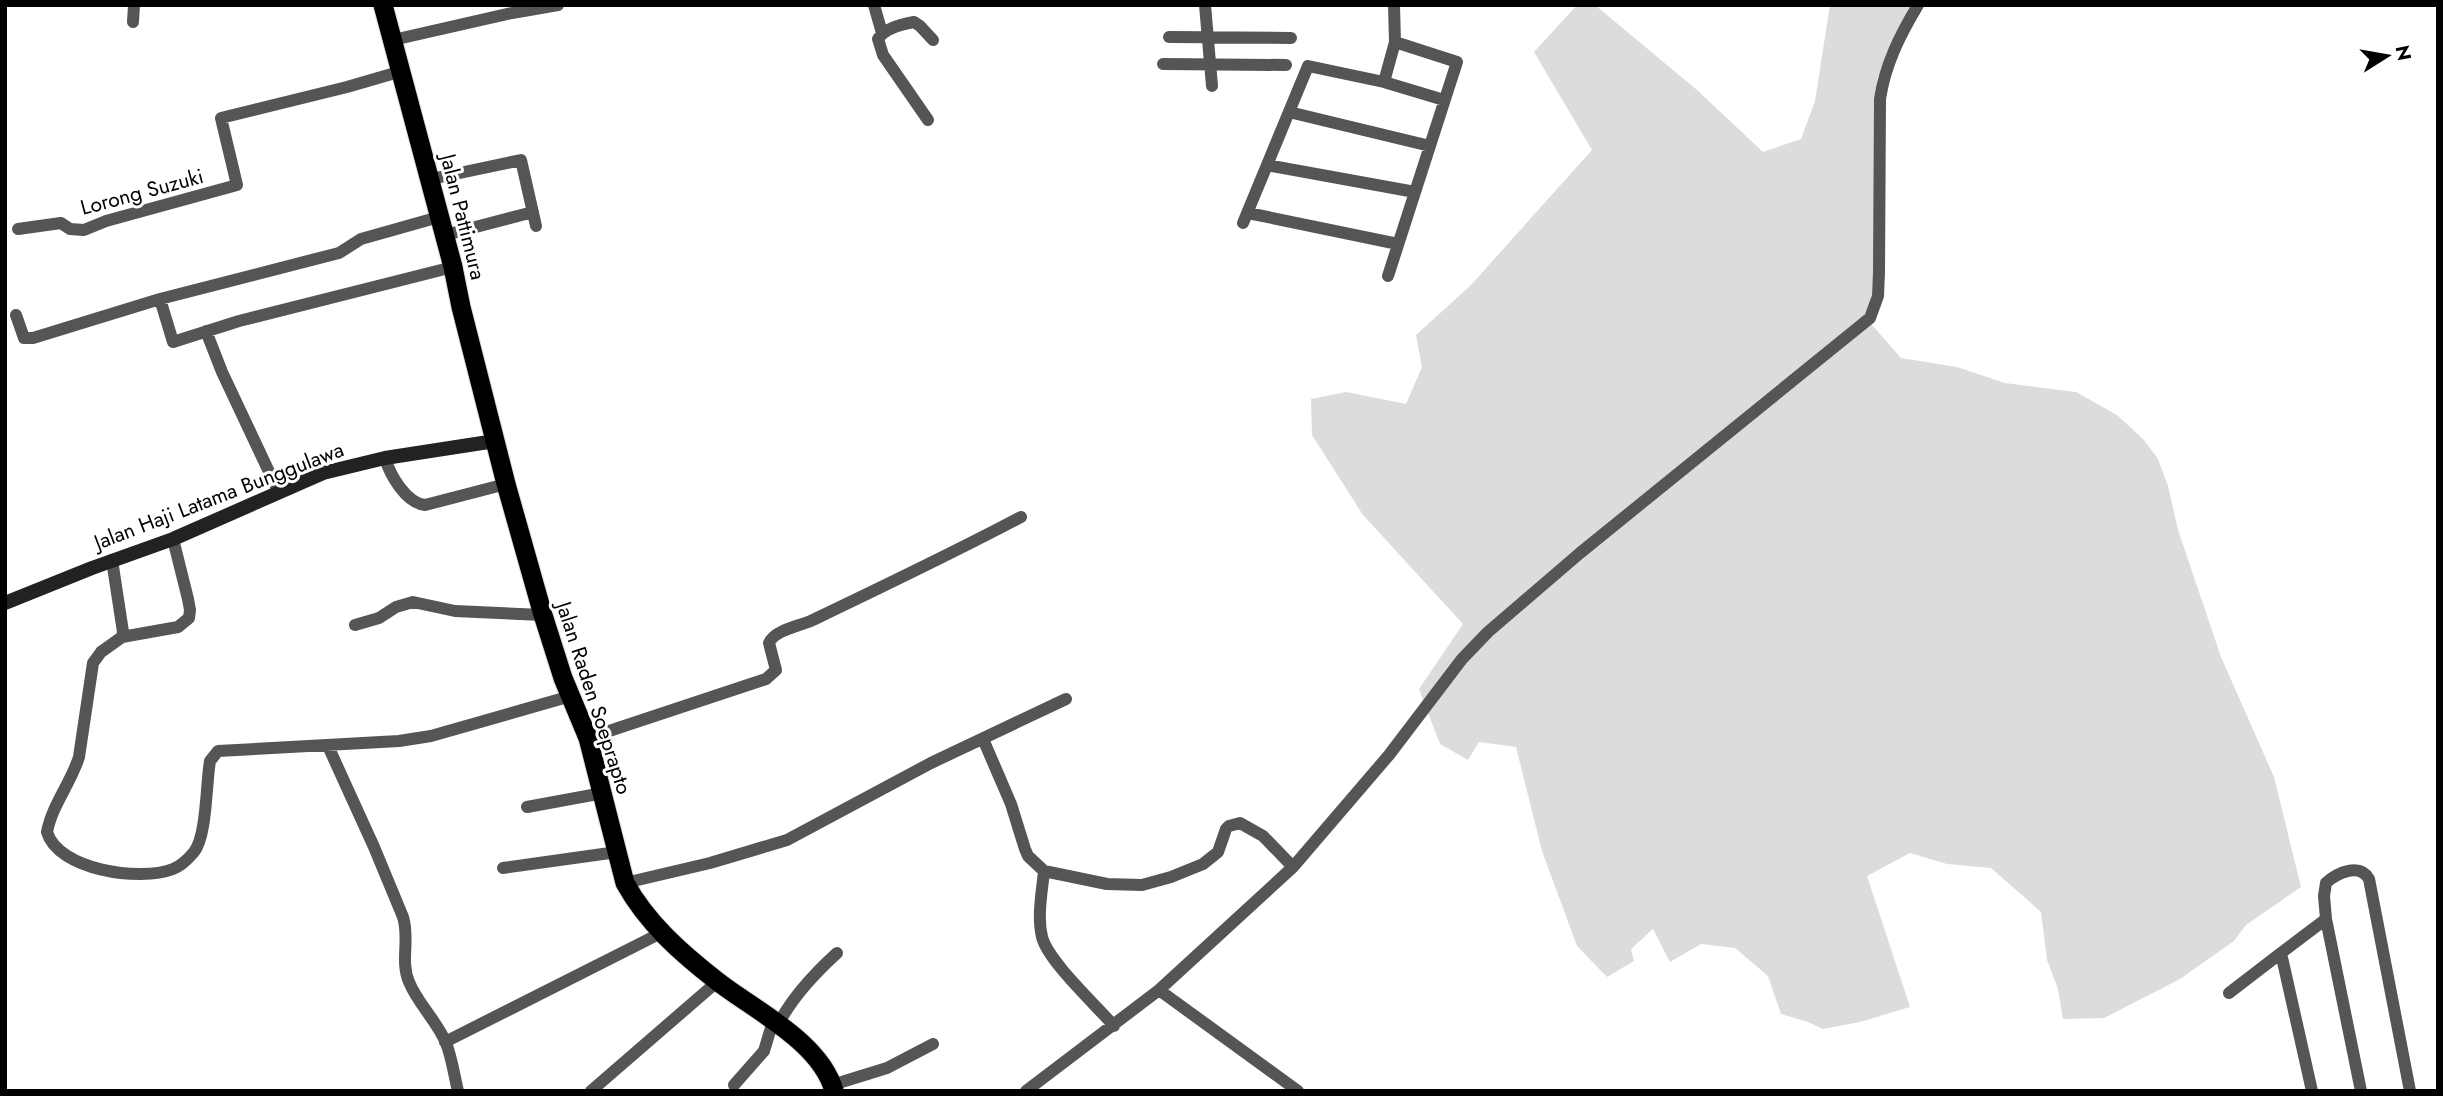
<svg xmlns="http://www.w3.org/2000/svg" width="2443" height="1096" font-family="Jost,sans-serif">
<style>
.green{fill:#dcdcdc}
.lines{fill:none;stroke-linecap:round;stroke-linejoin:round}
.trunk-casing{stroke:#dbdbdb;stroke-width:21}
.minor{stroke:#555;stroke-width:12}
.secondary{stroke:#222;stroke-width:14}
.trunk{stroke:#000;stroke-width:19}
.labels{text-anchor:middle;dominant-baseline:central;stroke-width:6;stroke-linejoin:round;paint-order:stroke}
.street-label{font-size:21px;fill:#000;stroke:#fff}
</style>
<rect width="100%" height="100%" fill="#fff"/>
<!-- green -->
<path class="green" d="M1577,5H1595L1697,90L1763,152L1801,139L1815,101L1830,5H1912L1878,76L1875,99L1874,272L1872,294L1865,317L1901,358L1957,367L2005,383L2076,392L2117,415L2144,440L2158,459L2168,486L2178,530L2221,657L2274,777L2301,887L2246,925L2234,941L2180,979L2104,1018L2063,1019L2058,989L2047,960L2041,912L1991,868L1947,864L1910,853L1867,876L1910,1007L1860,1022L1823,1029L1808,1022L1781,1014L1768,976L1735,948L1701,944L1670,962L1653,929L1631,949L1634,961L1607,977L1577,946L1542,851L1516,747L1479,742L1468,760L1440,744L1419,689L1463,624L1363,515L1312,435L1311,399L1346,392L1406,404L1422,367L1416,335L1471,285L1592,150L1534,52Z"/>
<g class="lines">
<!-- trunk casing -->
<g class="trunk-casing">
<path id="trunk" d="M383,5L453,267L461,307L506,484L543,615L563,678L588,738L625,883C647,923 681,953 717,981C754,1010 821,1042 834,1091"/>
</g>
<!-- minor -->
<path class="minor" d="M874,5L882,33
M1205,5L1212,86
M133,22L134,5
M1169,37L1291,38
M393,40L512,13L558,5
M1163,64L1286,65
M1384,82L1444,100
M1289,112L1430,146
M928,120L883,55L878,39C885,28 902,24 914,22L920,26L933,40
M1267,165L1415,192
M431,179L521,160L536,226
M1248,213L1398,244
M1243,223L1308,66L1384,82L1395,42
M18,229L61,223L70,229L84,230L106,221L237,185L221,118L347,87L402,71
M445,235L533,212
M1388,276L1457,62L1395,42L1394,5
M160,299L173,342L239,321L453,267
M16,315L24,338H33L160,299L339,253L361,239L439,217
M206,331L222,372L279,493
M385,458C390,475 406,503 425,505L506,484
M112,560L123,632L122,637L101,652L93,663L79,757C71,783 52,805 47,832C58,870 140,882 173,869C181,866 189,858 194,852C207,836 206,783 210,761L218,751L399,741L431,736L571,696
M355,625L379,618L396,607L413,602L455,611L543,615
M122,637L178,627L189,618L190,610L188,599L173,539
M588,738L766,679L776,670L769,643C775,629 802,626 815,619C884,586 953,553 1021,517
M983,739L1011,804L1025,849L1028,856L1044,871L1107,884L1142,885L1171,877L1203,864L1218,852L1226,829L1229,826L1240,823L1263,836L1293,867
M328,746L374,847L403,917C410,939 400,961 409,982C418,1004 437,1021 446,1043C452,1058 454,1075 458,1091
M527,807L603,793
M503,868L617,852
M1044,871C1042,892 1037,916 1042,937C1048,961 1096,1005 1114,1026
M625,883L710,863L787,840L931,763L1066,699
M2326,919L2324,896L2326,883C2338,872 2360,863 2369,879L2410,1091
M1159,990L1298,1091
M2229,993L2281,953
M778,1025C792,997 814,974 837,953
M445,1042L661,933
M734,1085L764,1051L773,1021
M832,1085L887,1068L933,1044
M591,1091L718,981
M1026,1091L1159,990L1293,867L1389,755L1462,659L1488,632L1580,553L1870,318L1878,296L1879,272L1880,99C1885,65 1900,35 1918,5
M2312,1091L2281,953L2326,919L2361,1091"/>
<!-- secondary -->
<path class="secondary" d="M5,603L92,568L173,539L323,473L385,458L495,441"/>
<!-- trunk -->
<use href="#trunk" class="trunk"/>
</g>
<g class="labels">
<!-- street labels -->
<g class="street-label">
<text transform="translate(142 192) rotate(-15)">Lorong Suzuki</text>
<text transform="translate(463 217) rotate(76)">Jalan Pattimura</text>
<text transform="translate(219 496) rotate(-21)">Jalan Haji Latama Bunggulawa</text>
<text transform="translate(594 698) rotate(72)">Jalan Raden Soeprapto</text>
</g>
</g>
<!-- border -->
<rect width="2443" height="1096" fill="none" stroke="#000000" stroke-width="14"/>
<!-- north arrow -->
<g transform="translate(2387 56) rotate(79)" stroke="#ffffff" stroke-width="5" paint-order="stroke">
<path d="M0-5L12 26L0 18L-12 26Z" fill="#000000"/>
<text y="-10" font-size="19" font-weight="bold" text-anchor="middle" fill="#000000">N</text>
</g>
</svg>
